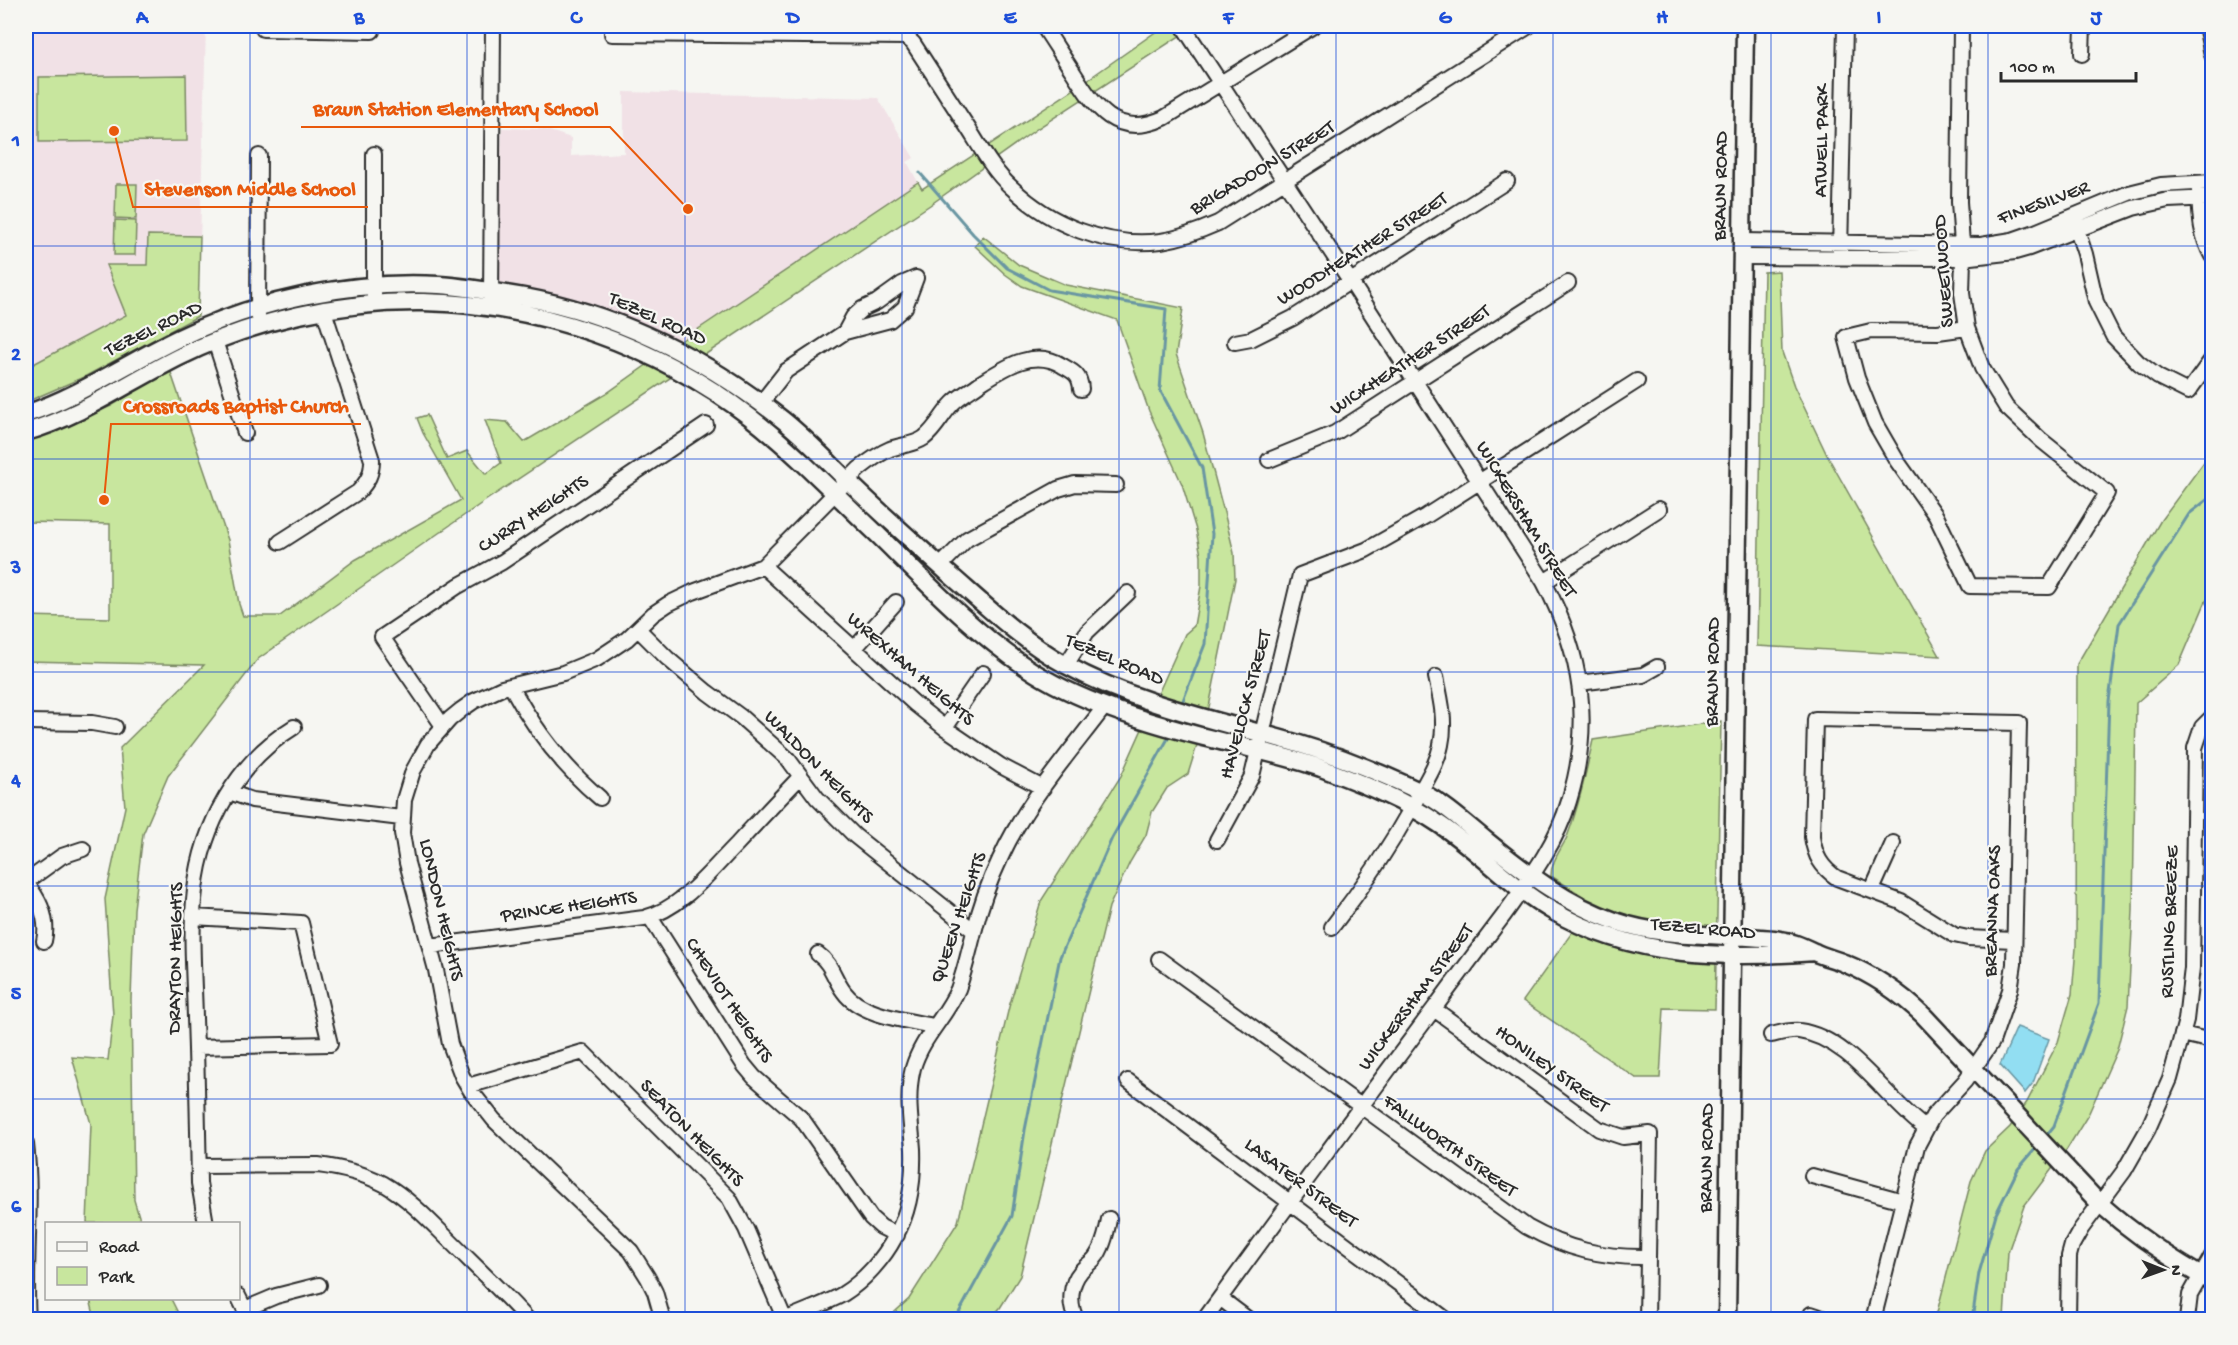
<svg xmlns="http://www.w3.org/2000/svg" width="2238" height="1345" font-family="'Gochi Hand',sans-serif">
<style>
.built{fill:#f1e1e6}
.green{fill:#c8e69e;stroke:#7a8864;stroke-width:1.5}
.water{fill:#92def2;stroke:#6996a2;stroke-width:1.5}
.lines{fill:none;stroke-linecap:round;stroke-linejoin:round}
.stream{stroke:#6996a2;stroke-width:3}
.minor-casing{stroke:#2b2b2b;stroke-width:18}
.major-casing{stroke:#2b2b2b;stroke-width:21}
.minor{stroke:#f6f6f2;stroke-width:14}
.major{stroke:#f6f6f2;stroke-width:16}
.grid{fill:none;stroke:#1d4ed8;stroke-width:1.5;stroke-opacity:0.55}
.labels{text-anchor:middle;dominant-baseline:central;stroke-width:4.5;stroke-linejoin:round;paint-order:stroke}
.street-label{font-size:20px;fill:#2b2b2b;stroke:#f6f6f2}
.leader{fill:none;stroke:#e8590c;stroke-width:2}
.callout-dot{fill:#e8590c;stroke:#f6f6f2;stroke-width:2}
.callout-label{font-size:21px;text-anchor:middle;font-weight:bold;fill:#e8590c;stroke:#f6f6f2;stroke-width:4.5;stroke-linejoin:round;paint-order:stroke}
.neatline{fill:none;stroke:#1d4ed8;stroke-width:2}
.grid-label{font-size:20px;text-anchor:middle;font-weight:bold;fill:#1d4ed8}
</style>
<rect width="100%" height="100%" fill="#f6f6f2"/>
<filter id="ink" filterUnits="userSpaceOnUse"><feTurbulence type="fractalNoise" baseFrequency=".0167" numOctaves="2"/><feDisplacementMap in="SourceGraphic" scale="12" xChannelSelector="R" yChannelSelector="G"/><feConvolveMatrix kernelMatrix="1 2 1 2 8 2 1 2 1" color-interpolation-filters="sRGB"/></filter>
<g filter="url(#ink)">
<!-- built -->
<path class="built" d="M26,26H206L198,316L86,376L26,402Z
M624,92L878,98L914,158L907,162L918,182L679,342L579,300L511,287L498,282L502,128L544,129L571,138V156L624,153Z"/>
<!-- green -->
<path class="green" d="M1164,26H1195L1038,128L930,205L482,503L258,659L168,776L143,834L134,909L131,1000L134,1200L141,1223H87L91,1124L72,1057L108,1060L113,1015L105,899L125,807L120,748L204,665L26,661V616L110,618V524L26,522L29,440L111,406L170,370L228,540L239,604L243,616H280L355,560L461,500L423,433L417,418L427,415L447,459L467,451L486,474L501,463L485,420L507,422L524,442L607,393L679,342L918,182L922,189L1073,90Z
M186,75L187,141L39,142V77Z
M116,184H137L136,219L115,218Z
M115,220L136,221L135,255H114Z
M148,235L200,236L198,316L86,376L26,402V368L126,315L106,265H147Z
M983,236L1019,265L1066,285L1183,308L1176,354L1203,433L1226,520L1234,553L1235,579L1209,707L1188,774L1167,788L1152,812L1146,835L1130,862L1109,907L1020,1276L1000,1308L990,1319L886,1320L909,1299L958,1222L1009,1007L1041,901L1121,776L1143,727L1165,733L1158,694L1185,634L1194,626L1201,586V555L1196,530L1182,484L1149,411L1117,320L1022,286L1005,274L975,246Z
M1779,271L1782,352L1794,386L1827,455L1940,656L1757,646L1764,272Z
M2212,451V593L2206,601L2179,665L2136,703L2133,911L2128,1006L2117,1050L2088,1115L2067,1149L2024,1206L2008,1252L2004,1319L1935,1320L1971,1181L1985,1151L2010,1127L2027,1102L2058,1042L2072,994L2076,948L2077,664L2161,520Z
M1721,721L1715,1009L1664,1008L1660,1078H1636L1523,1001L1571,934L1583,896L1551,876C1551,861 1561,850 1567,837C1579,806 1586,772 1593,740Z
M90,1299H171L181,1319H95Z"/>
<!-- water -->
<path class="water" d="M2017,1027L2049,1039L2033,1083L2025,1093L2000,1065Z"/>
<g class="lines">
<!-- stream -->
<path class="stream" d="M920,173L973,234L1007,268L1049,290L1166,309L1160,390L1202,468L1212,534L1205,644L1182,703
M2045,1137L2054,1126L2099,1003L2109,701L2119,624L2189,514L2212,496
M955,1320L1012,1216L1025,1130L1060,957L1112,838L1170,735
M1972,1320L1979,1273L1996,1214L2018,1169L2037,1147"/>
<!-- minor casing -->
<g class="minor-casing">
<path id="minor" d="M263,26V29L372,31
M612,26V34L906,37L913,43C931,71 950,100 968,128C981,148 993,171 1011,187C1050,225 1107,248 1161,241C1181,238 1200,231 1218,223L1529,26
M1043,26C1053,41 1063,57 1073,72C1095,107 1116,140 1164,118L1313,26
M1183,26L1351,282L1544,582C1582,654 1593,723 1569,801C1557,843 1529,880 1504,915C1481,945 1459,975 1436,1006C1358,1110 1281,1214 1204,1320
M1961,26L1959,202L1963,258L1962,293L1967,328L1982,368L2006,407L2041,440L2107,493L2049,587L1970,586L1936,516L1897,461L1875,423L1857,378L1846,337L1871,331L1938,332L1967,328
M2206,26L2212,55
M2082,54L2083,26
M374,154V304
M2199,190C2200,214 2200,235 2212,256
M2075,224L2085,254L2096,302L2113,336L2139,363L2158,377L2188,392L2212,359
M1742,241L1981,245L2012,240L2035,232L2129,193L2161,185L2212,182
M1840,252L1845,26
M1742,257L1963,258L2015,252L2029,248L2133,208L2168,200L2212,198
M491,299L493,26
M258,315L259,156
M845,332L853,317L862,309L877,302L902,284L916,278
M215,341L245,433
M1235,342L1251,339L1293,318L1507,181
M761,403L786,371L845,332L890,320L905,307L916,278
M1269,460L1335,433L1568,283
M280,542L358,492C368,481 372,474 372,460L324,311
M763,566L915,704L945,728L1001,766L1043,788
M940,566L967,539L1058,489L1075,484L1116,485
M1544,582L1659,509
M638,629L667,658L707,692L741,717L788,759L817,798L855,836L974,931
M854,649L896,602
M1066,665L1087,632L1128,593
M1579,683L1643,675L1657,667
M511,686C534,729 562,766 600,798
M26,722L92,723L115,727
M443,726L382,637L458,586L502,562L706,425
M945,728L983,673
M229,792L252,800L401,818
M1217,840L1252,776L1300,575L1366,550L1426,516L1637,381
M26,882L62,856L83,849
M26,883C40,900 49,919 44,941
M1872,890L1893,843
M193,917L301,923L330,1044L196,1047
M650,917L744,1065L754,1077L802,1119L871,1218L881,1227L897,1235
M1332,927C1364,886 1391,845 1416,800C1425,782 1437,765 1441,745C1446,721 1441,700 1436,677
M430,946L644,918C683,908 710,871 737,844C758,821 779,799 801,776
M818,954C832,964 834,979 844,992C861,1016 906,1020 934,1026
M1159,959L1527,1227C1566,1249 1603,1258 1648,1257
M1434,1009L1599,1129L1623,1137L1650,1134L1647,1320
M2182,1034L2212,1041
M1771,1035C1780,1033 1790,1030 1799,1031C1851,1038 1886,1100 1925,1128
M1128,1081L1447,1320
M468,1086L583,1052L729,1198L746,1229L785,1320
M26,1144C33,1202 24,1261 28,1320
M199,1166L318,1165C341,1168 363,1173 384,1184C408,1198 427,1218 447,1238C474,1265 502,1291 528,1320
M1812,1176L1903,1201
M206,1224L199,1183C198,1128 197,1073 195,1018C194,975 190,932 195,890C202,825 238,761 294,727
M238,1296L250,1320
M1220,1298L1249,1320
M245,1309L276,1296L319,1285
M1811,1314L1829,1320
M663,1320L655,1292L648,1278L631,1251L494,1120L471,1091L462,1076L450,1044L436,970L407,863L402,833L404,800L413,771L428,744L450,719L461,710L474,701L502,688L563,673L597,659L627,639L653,614L668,604L693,592L763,566L859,469C869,461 878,454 890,449C901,445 914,445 924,438C936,429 943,413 953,403C961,395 971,390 979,384C1004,368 1034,347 1063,366C1074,372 1080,375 1081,389
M785,1320C804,1311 826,1304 843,1294C864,1281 884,1258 895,1237C910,1211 914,1178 913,1149C911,1121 906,1096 913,1068C922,1037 946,1017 958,989C965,970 969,951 974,932C980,907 989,882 1000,859C1025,803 1068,755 1105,706
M1077,1320C1068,1305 1070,1284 1081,1271C1085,1266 1091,1263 1095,1258C1103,1248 1107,1231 1109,1219
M1873,1320L1917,1146L1933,1116L1965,1081L1992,1042L2010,990L2014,964L2019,723L1815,719L1812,837C1815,856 1821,867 1837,878L1901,902L1954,935L1968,938L2014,940
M2068,1320L2069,1256L2072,1245L2081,1229L2124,1171L2148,1129L2170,1079L2186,1020L2192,968L2195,748L2202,727L2212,717
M2187,1320L2190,1295L2212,1256"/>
</g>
<!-- major casing -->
<g class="major-casing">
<path id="major" d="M26,414C80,396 127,363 179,338C258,300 351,280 439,285C468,287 496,292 524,297C621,315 707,359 783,420C808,440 830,464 853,486C884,516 916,544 948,573C986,606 1022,641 1066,665C1138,705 1221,721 1299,744C1340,756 1381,773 1419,791C1445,804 1466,824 1488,842C1526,873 1568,905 1615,921C1667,939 1720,933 1774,939C1790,941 1800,945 1814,952C1824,957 1835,959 1844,963C1874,975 1901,994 1924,1016L2100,1204C2135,1235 2172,1260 2212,1282
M26,432C81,416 127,383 179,357C254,320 340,301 423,302C539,304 658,346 750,417C795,452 835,494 876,533C924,580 971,630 1026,667C1076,701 1146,722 1204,737C1243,747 1283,755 1321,768C1361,783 1404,800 1439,824C1478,850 1510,886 1551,910C1632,958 1724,959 1815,952
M1727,1320L1745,26"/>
</g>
<!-- minor -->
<use href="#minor" class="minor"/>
<!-- major -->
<use href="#major" class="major"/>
</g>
</g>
<!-- grid -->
<path class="grid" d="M250,26V1320M467,26V1320M685,26V1320M902,26V1320M1119,26V1320M1336,26V1320M1553,26V1320M1771,26V1320M1988,26V1320M26,246H2212M26,459H2212M26,672H2212M26,886H2212M26,1099H2212"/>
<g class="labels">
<!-- street labels -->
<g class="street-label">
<text transform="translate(1823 141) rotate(-89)">ATWELL PARK</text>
<text transform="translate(1263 169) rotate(-31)">BRIGADOON STREET</text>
<text transform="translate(1722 186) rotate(-89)">BRAUN ROAD</text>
<text transform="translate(2044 204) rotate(-20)">FINESILVER</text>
<text transform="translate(1363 250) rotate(-32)">WOODHEATHER STREET</text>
<text transform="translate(1945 271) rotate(-94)">SWEETWOOD</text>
<text transform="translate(657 320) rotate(24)">TEZEL ROAD</text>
<text transform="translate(154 330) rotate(-26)">TEZEL ROAD</text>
<text transform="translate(1411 361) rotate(-33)">WICKHEATHER STREET</text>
<text transform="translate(534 515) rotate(-33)">CURRY HEIGHTS</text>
<text transform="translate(1525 520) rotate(59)">WICKERSHAM STREET</text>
<text transform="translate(1114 661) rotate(23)">TEZEL ROAD</text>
<text transform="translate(910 670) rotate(41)">WREXHAM HEIGHTS</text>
<text transform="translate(1714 672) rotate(-89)">BRAUN ROAD</text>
<text transform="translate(1247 705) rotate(-75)">HAVELOCK STREET</text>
<text transform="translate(818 768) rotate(46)">WALDON HEIGHTS</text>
<text transform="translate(569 908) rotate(-8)">PRINCE HEIGHTS</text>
<text transform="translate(440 910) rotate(77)">LONDON HEIGHTS</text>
<text transform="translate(1994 911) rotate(-88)">BREANNA OAKS</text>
<text transform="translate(960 918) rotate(-71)">QUEEN HEIGHTS</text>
<text transform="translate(2171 922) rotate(-88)">RUSTLING BREEZE</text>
<text transform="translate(1703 930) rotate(5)">TEZEL ROAD</text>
<text transform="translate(177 958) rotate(-89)">DRAYTON HEIGHTS</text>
<text transform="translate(1417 998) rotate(-53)">WICKERSHAM STREET</text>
<text transform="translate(728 1001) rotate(57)">CHEVIOT HEIGHTS</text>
<text transform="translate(1551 1070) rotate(36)">HONILEY STREET</text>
<text transform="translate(691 1134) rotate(46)">SEATON HEIGHTS</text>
<text transform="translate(1449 1147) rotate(36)">FALLWORTH STREET</text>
<text transform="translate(1708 1158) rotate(-89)">BRAUN ROAD</text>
<text transform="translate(1300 1184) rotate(37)">LASATER STREET</text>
</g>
</g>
<!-- callouts -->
<path class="leader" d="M688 209L610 127H301M114 131L133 207H368M104 500L111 424H361"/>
<g class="callout-dot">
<circle cx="688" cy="209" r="6"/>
<circle cx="114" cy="131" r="6"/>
<circle cx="104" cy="500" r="6"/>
</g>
<g class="callout-label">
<text x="456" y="115">Braun Station Elementary School</text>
<text x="250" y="195">Stevenson Middle School</text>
<text x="236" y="412">Crossroads Baptist Church</text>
</g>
<!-- margin -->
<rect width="2238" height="1345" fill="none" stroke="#f6f6f2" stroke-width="66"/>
<!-- legend -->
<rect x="45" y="1222" width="195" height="78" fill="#f6f6f2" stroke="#a5a5a2" stroke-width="1.5"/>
<rect x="57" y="1242" width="30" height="9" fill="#f6f6f2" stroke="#a5a5a2" stroke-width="1.5"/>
<text x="99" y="1252" font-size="18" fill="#2b2b2b">Road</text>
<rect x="57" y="1267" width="30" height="18" fill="#c8e69e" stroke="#a5a5a2" stroke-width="1.5"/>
<text x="99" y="1282" font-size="18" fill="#2b2b2b">Park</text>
<!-- north arrow -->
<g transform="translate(2163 1270) rotate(91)" stroke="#f6f6f2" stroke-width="4.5" paint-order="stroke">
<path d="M0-4.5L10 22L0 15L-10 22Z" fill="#2b2b2b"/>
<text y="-9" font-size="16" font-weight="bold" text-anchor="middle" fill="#2b2b2b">N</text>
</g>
<!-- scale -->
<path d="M2001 72v9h135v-9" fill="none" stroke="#2b2b2b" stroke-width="3"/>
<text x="2010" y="72" font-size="18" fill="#2b2b2b" stroke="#f6f6f2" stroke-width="4.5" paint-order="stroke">100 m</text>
<rect x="33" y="33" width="2172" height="1279" class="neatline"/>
<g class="grid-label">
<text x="142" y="23">A</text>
<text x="359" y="23">B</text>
<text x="576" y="23">C</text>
<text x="793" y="23">D</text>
<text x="1010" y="23">E</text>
<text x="1228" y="23">F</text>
<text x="1445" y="23">G</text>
<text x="1662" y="23">H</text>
<text x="1879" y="23">I</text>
<text x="2096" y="23">J</text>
<text x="16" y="146">1</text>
<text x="16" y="360">2</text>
<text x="16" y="573">3</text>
<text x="16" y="786">4</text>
<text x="16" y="999">5</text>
<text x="16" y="1212">6</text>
</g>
</svg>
